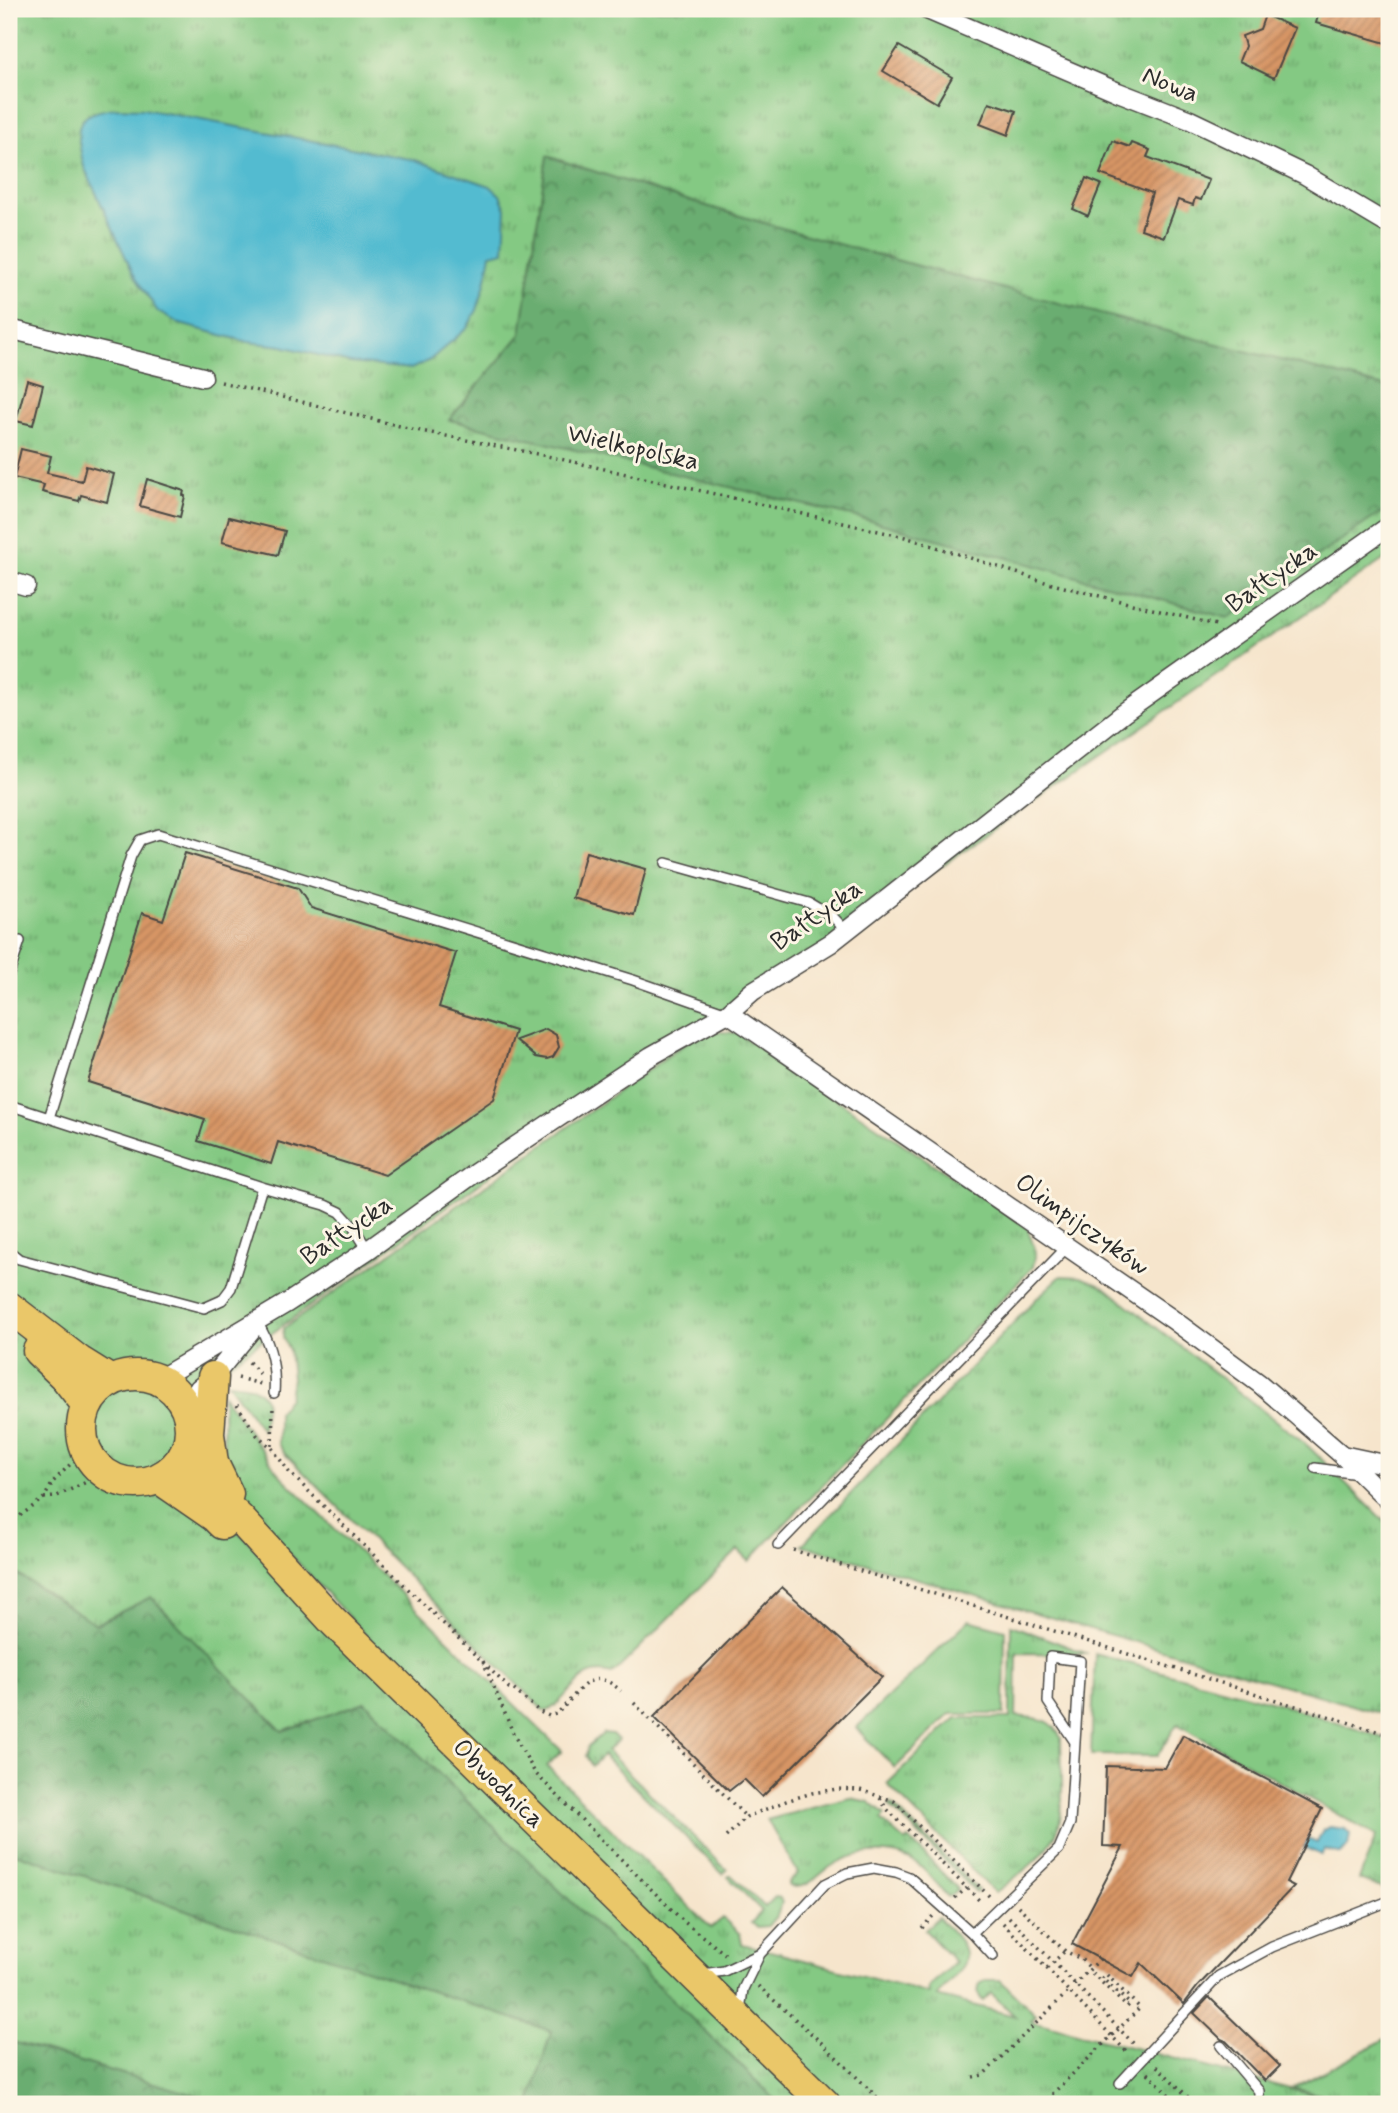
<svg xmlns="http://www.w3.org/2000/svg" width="1398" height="2113" font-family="Mynerve,sans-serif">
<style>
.grass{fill:url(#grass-tufts);stroke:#587a57;stroke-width:2}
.forest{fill:url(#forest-crowns);stroke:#4b6c4e;stroke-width:2}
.pitch{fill:#84c983;stroke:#587a57;stroke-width:2}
.water{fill:#52bbd0;stroke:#3e737e;stroke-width:2}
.building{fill:url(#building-hatch)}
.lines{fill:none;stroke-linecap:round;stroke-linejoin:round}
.service-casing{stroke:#494743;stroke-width:12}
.minor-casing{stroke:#494743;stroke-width:21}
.trunk-casing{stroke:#494743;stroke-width:33}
.path{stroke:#494743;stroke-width:3.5;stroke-dasharray:2 5;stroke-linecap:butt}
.service{stroke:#fff;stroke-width:9}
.minor{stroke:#fff;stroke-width:18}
.trunk{stroke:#eac769;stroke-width:30}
.labels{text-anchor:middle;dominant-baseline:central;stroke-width:6;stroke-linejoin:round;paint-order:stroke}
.street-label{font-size:26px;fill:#2b2b2b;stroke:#fcf5e5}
</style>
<defs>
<pattern id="grass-tufts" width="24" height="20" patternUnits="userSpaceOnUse" patternTransform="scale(1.75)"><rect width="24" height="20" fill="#84c983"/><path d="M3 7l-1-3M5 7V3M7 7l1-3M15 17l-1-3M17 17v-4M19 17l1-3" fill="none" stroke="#6ca36b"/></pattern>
<pattern id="forest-crowns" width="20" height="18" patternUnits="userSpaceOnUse" patternTransform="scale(1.75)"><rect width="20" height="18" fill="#6bad71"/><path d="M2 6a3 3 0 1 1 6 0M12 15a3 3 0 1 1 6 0" fill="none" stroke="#588d5d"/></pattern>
<pattern id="building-hatch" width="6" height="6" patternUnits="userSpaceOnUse" patternTransform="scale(1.75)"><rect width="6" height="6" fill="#d79565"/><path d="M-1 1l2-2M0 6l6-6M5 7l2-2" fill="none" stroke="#af7a53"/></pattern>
</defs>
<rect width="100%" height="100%" fill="#fcf5e5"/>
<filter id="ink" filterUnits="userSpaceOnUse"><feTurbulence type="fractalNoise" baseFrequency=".0143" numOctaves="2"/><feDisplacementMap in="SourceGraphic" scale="14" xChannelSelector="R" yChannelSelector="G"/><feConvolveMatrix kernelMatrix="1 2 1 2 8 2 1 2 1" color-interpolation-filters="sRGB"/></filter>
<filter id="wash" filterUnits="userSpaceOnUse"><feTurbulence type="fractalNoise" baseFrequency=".00686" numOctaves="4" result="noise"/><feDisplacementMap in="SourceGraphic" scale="28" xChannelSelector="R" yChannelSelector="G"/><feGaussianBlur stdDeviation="1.57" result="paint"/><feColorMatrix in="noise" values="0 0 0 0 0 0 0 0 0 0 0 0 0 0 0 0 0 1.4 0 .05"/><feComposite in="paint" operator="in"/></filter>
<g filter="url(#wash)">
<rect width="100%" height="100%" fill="#f6e5cc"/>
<!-- grass -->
<path class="grass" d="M9,9H1389V556L869,916L528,1148L170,1407C179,1426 177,1443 163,1459L637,1916L385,1656L247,1508L224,1471L223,1395L279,1474L562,1751L547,1766L711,1928L723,1918L740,1934L742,1944L778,1953L780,1952L781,1954L929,1994L928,1988L955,1962L925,1930L938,1917C951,1931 976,1949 960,1970C954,1979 944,1987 937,1996L1015,2016L991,1993L983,2001C978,1995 977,1992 980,1984L987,1980H1000L1036,2015L1031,2021L1347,2104H9Z
M709,1031L737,1033L745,1038L1027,1227L1036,1253L1033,1267L749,1561L738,1550L617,1670L612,1674C579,1664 572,1696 548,1711L543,1710L285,1454L278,1444V1412L289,1397L292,1378L289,1350L283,1337L284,1328L695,1037Z
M1061,1276L1081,1277L1106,1288L1308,1446L1389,1526V1716L802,1545L1039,1296Z
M228,1383C247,1385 256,1384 266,1401L262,1430Z
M1011,1625L1088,1654L1017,1653L1016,1716C1038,1719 1051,1716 1061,1738C1061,1761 1066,1817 1055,1836C1043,1859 1015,1877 995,1893L887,1784L956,1718H1010Z
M1095,1654L1281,1704L1389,1740V1891L1359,1880L1376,1836L1177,1724L1157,1756L1091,1755Z
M604,1733L612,1734L618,1740L607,1751L727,1870L723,1874L603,1755L592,1766L586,1756L588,1746Z
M850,1798L869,1802L885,1815L881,1820L906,1842L909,1839L958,1889L948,1897C939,1888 932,1876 922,1868C896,1845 852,1850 826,1870C814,1879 806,1890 789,1886V1883L798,1873L767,1820Z
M891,1803L978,1890L976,1892L889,1805Z
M731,1875L765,1907L775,1897L780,1898L782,1903L777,1915L768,1926L758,1927L751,1923L762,1911L728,1877Z
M1389,2037V2104H1357L1293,2088Z"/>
<!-- forest -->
<path class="forest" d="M547,156C823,247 1107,315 1389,388V509L1376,516L1228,618L864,519L449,420L521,334Z
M9,1569L96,1624L151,1597L282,1731L365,1702L780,2104H530L551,2031L9,1851Z
M9,2041L226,2104H9Z"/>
<!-- pitch -->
<path class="pitch" d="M969,1620L1005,1630L1004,1714H950L895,1768L856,1728Z"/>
<!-- water -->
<path class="water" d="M117,108L143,109L415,160L490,186L500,195L506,209L504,251L491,254L485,284L477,310L467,328L430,360L411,369L350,363L282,346L248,342L180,324L158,312L133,273L84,167C75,127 72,113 117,108Z
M1330,1827L1345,1829L1350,1834L1348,1846L1341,1854L1325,1849L1321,1855L1304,1847L1308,1839L1317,1843L1323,1830Z"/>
<g id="blocks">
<!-- building -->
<path class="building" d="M1320,9H1375L1389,13V44L1316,23Z
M1265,15L1295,28L1274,78L1239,61L1245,46L1242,36L1260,29Z
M899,46L952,77L937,103L883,71Z
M989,102L1016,111L1008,135L980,124Z
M1113,141L1130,147L1132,143L1150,150L1147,157L1209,180L1201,200L1195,198L1193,205L1178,200L1164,237L1141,229L1152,193L1100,174Z
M1086,178L1101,184L1088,216L1073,209Z
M27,380L43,385L33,425L16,421Z
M21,449L51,456L47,473L82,481L86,466L114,474L107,502L81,495L79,501L42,492L44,485L14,478Z
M147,479L184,491L183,495L185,496L180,517L140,506Z
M229,517L285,531L278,555L222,542Z
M586,852L646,869L634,915L573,898Z
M185,853L298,888L311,908L456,953L439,1007L515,1031L494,1099L385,1175L278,1142L271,1164L198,1141L205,1119L88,1082L142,913L163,920Z
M546,1029L556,1035L559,1047L553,1057L547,1059L536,1057L516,1040Z
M782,1587L882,1677L762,1797L744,1779L729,1791L654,1717Z
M1183,1735L1322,1809L1286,1882L1294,1886L1198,1986L1184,2004L1141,1963L1133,1977L1072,1944L1123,1847L1103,1846L1106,1766L1165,1768Z
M1209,1997L1280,2066L1265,2081L1226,2041L1221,2039L1194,2013Z"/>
</g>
</g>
<g filter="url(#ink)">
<use href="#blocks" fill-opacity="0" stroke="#494743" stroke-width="2"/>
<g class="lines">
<!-- service casing -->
<g class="service-casing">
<path id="service" d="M666,863L809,903L834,918L847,932
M9,974L20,941
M9,1105L262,1187L325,1205L340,1212L352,1225L368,1250
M49,1118L131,856L140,840L158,834L633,980L727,1013
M9,1251L19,1259L204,1308L222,1300L231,1288L262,1187
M257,1322C271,1344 276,1367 274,1393
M1315,1468L1358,1474
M778,1545L1068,1246
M972,1933L1059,1849L1070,1823L1080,1661L1050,1657L1048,1702L1075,1742
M703,1974L724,1971L760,1954
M740,2012L743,1989L760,1954L825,1884L847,1873L874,1868L896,1872L909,1877L972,1933L993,1956
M1221,2046L1259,2091V2098L1252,2104
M1120,2083L1219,1976L1272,1947L1389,1901"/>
</g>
<!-- minor casing -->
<g class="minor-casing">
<path id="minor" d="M925,9L1118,92L1190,120L1305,175L1389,225
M9,329L203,377
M9,581L26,586
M728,1013L1172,1319L1260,1384L1342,1455L1389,1501
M159,1379L287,1303L368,1250L475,1173L651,1056L728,1013L753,991L831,943L1124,713L1389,526
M187,1408L199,1388L213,1377L253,1328
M1342,1455L1389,1465"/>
</g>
<!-- trunk casing -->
<g class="trunk-casing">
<path id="trunk" d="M9,1307L79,1361L111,1381
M38,1351L65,1377L87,1405
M82 1429a54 54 0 1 1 108 0a54 54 0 1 1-108 0Z
M213,1377L209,1434L213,1463L228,1494
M186,1452L208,1489L240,1519L333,1621L825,2104
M160,1479L215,1517L222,1524"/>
</g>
<!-- path -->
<path class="path" d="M221,382L416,430L547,456L905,537L1048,583L1216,625
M249,1362L260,1374
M238,1378L261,1384
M237,1405L257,1435L272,1448L289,1472L509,1688L513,1689L540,1712L549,1716L556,1714C580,1694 589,1662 621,1691
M272,1446L273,1405
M44,1498L55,1497L105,1473
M9,1524L44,1498L53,1482L86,1448
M793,1550L1389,1735
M483,1661L514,1735L535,1773L683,1921L725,1954
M634,1703L746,1817
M880,1798L886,1808L982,1903
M726,1837L746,1817L786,1801L812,1793L837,1789L860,1790L894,1801L989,1896
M955,1898L967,1888
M1018,1906L1065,1951L1081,1959L1091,1969
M1009,1917L1136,2046
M1003,1923L1128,2053
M922,1928L933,1916
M1047,1968L1065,1951
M1074,1985L1100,1959
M758,1986L824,2045L884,2104
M1157,2066L1195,2104
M1148,2073L1178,2104
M973,2077L983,2075L1069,1991
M1042,2104L1140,2008L1106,1974L1102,1978L1130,2004L1127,2007L1089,1970"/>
<!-- service -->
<use href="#service" class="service"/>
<!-- minor -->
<use href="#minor" class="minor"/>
<!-- trunk -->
<use href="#trunk" class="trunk"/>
</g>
</g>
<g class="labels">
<!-- street labels -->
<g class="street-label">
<text transform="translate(1170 85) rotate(22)">Nowa</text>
<text transform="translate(633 448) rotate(13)">Wielkopolska</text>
<text transform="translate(1272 578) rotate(-35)">Bałtycka</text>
<text transform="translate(817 916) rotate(-35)">Bałtycka</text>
<text transform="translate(1082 1225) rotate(35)">Olimpijczyków</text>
<text transform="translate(347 1231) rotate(-34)">Bałtycka</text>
<text transform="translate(498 1784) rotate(44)">Obwodnica</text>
</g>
</g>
<!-- margin -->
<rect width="1398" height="2113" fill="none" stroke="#fcf5e5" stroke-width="35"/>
</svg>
